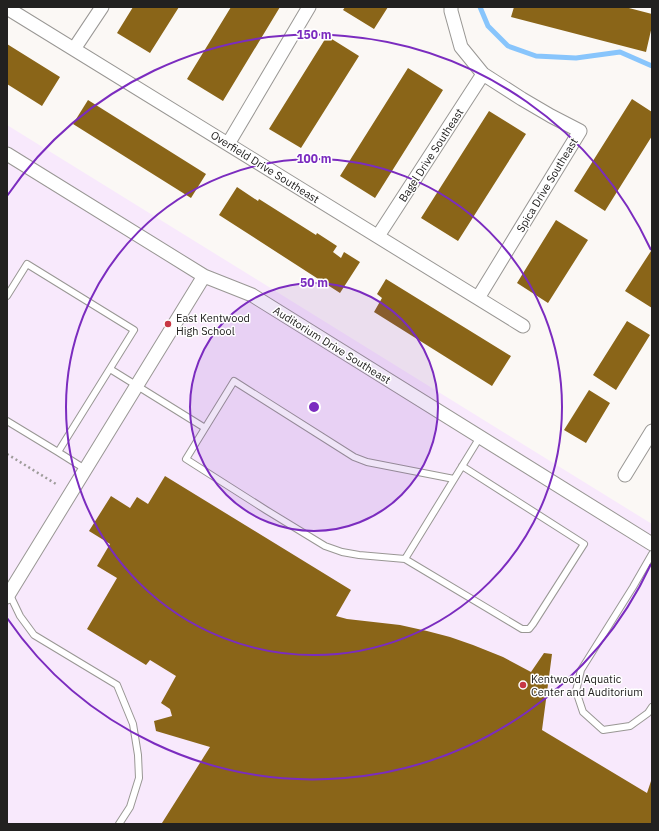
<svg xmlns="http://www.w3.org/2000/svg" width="659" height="831" font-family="'IBM Plex Sans',sans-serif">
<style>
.education{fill:#f8e9fc}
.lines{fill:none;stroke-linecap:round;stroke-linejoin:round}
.stream{stroke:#88c5fc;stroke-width:5}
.building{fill:#8a6518}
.service-casing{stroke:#999794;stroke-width:8}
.minor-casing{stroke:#999794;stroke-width:15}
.path{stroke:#9e9c9a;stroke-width:2.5;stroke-dasharray:2 3;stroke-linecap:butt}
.service{stroke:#fff;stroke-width:6}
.minor{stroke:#fff;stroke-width:13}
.ring{fill:none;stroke:#7b2cbf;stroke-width:2}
.poi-dot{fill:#c73744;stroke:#fff;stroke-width:1.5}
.labels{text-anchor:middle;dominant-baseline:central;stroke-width:3;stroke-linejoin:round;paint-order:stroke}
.street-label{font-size:11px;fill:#222120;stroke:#fff}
.poi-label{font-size:11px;fill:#222120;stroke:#fff;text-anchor:start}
.centre{fill:#7b2cbf;stroke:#fff;stroke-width:2}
.ring-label{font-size:12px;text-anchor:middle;font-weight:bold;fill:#7b2cbf;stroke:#fff;stroke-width:3;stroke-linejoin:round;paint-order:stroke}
</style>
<rect width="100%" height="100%" fill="#fbf8f5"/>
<!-- education -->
<path class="education" d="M7,125L652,524V824H7Z"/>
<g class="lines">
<!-- stream -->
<path class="stream" d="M480,7L488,26L508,46L536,56L576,58L620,52L652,66"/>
</g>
<!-- building -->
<path class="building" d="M133,7H179L150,53L117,33Z
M231,7H280L223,101L187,79Z
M345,7H388L374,29L343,10Z
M514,7H625L652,14V26L646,52L511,17Z
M327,36L359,56L301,148L269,129Z
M7,44L60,77L42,106L7,84Z
M408,68L443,90L375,198L340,176Z
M632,99L652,112V136L605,211L574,191Z
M88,100L206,174L191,198L73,124Z
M489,111L526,134L458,241L421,218Z
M237,187L258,201L259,199L316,235L317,233L337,246L333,252L341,258L344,252L360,262L340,293L219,215Z
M556,220L588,240L548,303L517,283Z
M651,251L652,252V308L625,291Z
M386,279L511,356L492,386L374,312L382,298L377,294Z
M627,321L650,335L616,390L593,375Z
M589,390L610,403L586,443L564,430Z
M165,476L351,590L336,616L347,619L400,625L427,631L450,637L473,645L503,657L531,672L544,653L552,654L542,730L647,793L651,781L652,782V824H164L162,823L210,747L156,731L154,721L172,716L170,709L161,703L176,676L150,660L146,665L87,629L117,578L97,566L110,544L89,531L111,496L130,508L137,497L148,504Z"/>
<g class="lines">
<!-- service casing -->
<g class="service-casing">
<path id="service" d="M7,296L27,264L134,330L58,452L7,421
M110,369L205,428
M58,452L85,469
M462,466L584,544L533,624L529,629H522L405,559L480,437
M652,554L633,587L581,670L576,691L583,712L603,730L630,726L648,713L652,707
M405,559L359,555L342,552L325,546L266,510L186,459L234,381L354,457L367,462L454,479
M9,593L20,616L34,635L117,685L133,724L138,755L139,778L130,807L119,824"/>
</g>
<!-- minor casing -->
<g class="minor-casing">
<path id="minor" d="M451,7V11L461,47L483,74L522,99L551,116L580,131L478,298
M7,8L523,326
M74,49L102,7
M228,144L309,7
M7,154L204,276L252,295L652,544
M378,236L483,74
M625,475L652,431
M7,597L204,276"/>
</g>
<!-- path -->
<path class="path" d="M7,454L56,484"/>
<!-- service -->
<use href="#service" class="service"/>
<!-- minor -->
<use href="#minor" class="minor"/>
</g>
<!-- distance rings -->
<circle cx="314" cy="407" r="124" fill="#7b2cbf" fill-opacity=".12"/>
<g class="ring">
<circle cx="314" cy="407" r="124"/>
<circle cx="314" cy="407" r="248"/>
<path d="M651 564A372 372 0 0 1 7 618M7 196A372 372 0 0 1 651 250"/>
</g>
<!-- markers -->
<g class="poi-dot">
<circle cx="168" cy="324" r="4"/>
<circle cx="523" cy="685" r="4"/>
</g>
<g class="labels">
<!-- street labels -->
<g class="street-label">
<text transform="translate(431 155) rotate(-57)">Bagel Drive Southeast</text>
<text transform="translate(265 167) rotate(32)">Overfield Drive Southeast</text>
<text transform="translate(547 185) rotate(-59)">Spica Drive Southeast</text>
<text transform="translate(332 345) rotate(32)">Auditorium Drive Southeast</text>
</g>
<!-- poi labels -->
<g class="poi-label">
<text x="176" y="318">East Kentwood<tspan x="176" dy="13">High School</tspan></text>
<text x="531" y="679">Kentwood Aquatic<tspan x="531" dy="13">Center and Auditorium</tspan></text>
</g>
</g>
<circle cx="314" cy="407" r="6" class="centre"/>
<g class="ring-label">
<text x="314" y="39">150 m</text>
<text x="314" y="163">100 m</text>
<text x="314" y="287">50 m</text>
</g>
<!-- border -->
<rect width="659" height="831" fill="none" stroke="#222120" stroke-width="16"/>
</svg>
